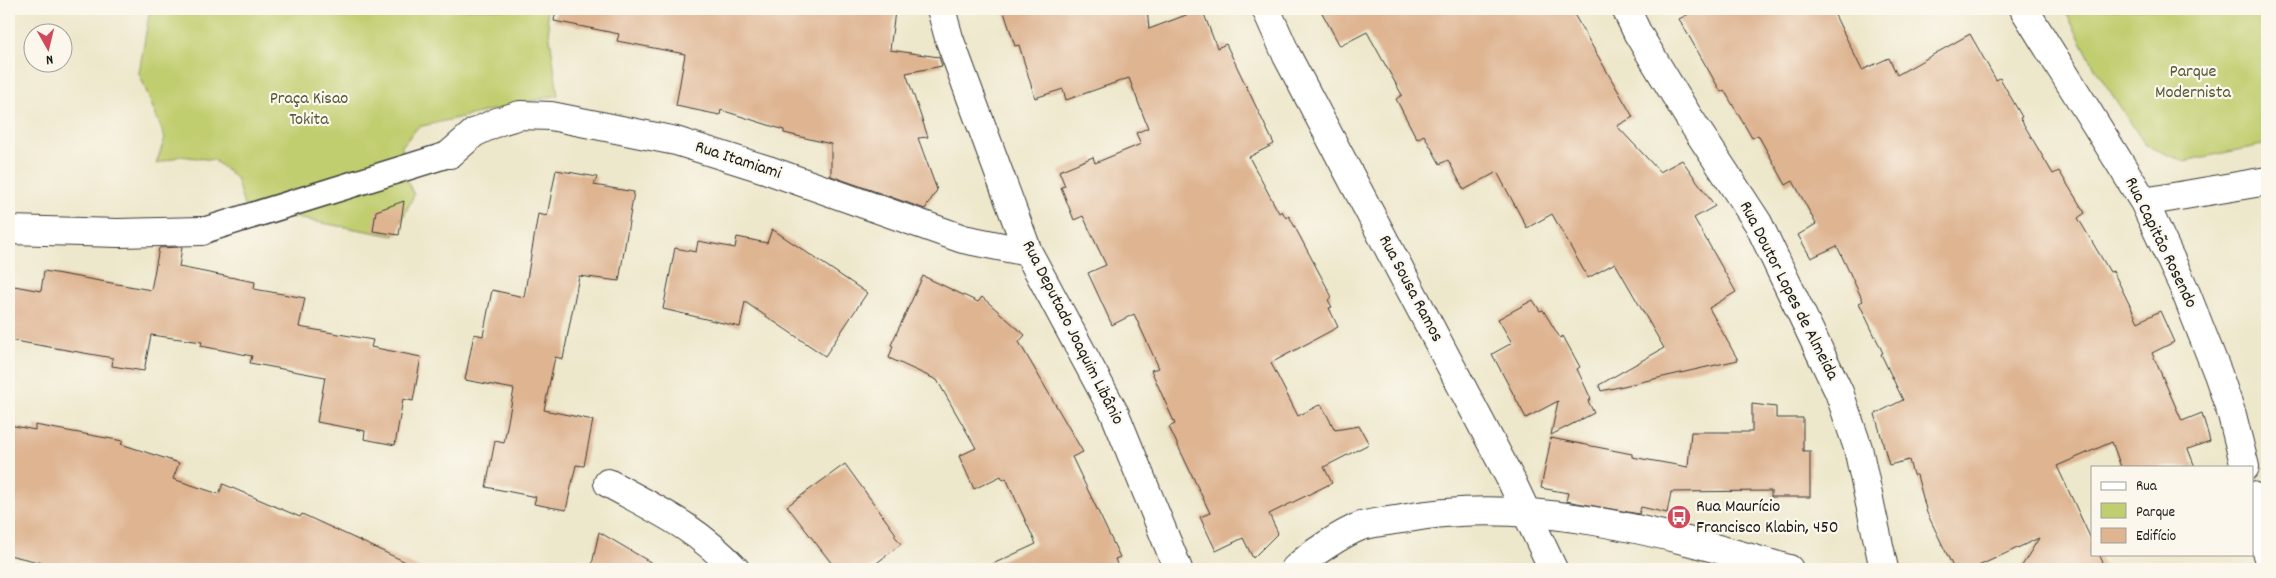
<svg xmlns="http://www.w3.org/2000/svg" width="2276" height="578" font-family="Dekko,sans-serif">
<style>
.green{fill:#c1ce6f;stroke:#6e7546}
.building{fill:#deb491}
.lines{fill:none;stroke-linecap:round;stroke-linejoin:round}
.pedestrian-casing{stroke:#3b3a36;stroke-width:28}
.minor-casing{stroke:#3b3a36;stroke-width:30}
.tertiary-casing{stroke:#3b3a36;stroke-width:30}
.pedestrian{stroke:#fff;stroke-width:25}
.minor{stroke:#fff;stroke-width:28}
.tertiary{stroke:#fff;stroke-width:28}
.labels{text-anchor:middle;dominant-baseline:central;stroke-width:4.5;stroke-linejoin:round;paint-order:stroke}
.park-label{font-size:18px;fill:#565a39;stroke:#fbf7ec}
.street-label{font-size:18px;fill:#1c1c1c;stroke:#fbf7ec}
.poi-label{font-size:18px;fill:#1c1c1c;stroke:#fbf7ec;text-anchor:start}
</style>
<rect width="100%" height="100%" fill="#fbf7ec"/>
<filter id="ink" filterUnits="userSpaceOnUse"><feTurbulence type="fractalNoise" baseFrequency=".02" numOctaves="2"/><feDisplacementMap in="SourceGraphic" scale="10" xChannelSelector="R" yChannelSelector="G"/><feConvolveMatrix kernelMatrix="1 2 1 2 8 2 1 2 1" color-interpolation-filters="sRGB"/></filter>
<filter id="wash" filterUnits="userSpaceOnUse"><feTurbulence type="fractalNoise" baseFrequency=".0096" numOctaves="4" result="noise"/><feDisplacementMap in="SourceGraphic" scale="20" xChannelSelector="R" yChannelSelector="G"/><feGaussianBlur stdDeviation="1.12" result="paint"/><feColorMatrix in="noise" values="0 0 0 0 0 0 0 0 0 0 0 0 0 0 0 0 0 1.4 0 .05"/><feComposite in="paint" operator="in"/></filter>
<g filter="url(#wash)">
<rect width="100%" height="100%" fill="#ede7cb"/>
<!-- green -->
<path class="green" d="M150,9H546L558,95L418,127L402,146L403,171L414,195L394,236L245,209L236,178L214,160L180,156L156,164L165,138L139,73Z
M2064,9H2267V144L2184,161L2146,146L2096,70Z"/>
<g id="blocks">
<!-- building -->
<path class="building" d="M556,9H736L777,14L778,9H871L895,11L890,50L939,57L942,66L906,73L928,137L918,138L937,190L925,209L831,176V144L784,133V130L721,110L720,115L676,106L685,54L617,41L619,34L554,21Z
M1003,9H1147L1149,29L1202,9L1217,48L1226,44L1274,144L1249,157L1279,213L1282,211L1286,218L1289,216L1332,297L1328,300L1332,307L1329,308L1338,327L1271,363L1298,416L1321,404L1335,430L1359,426L1369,444L1324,467L1332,483L1269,514L1278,533L1253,558L1243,538L1216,551L1200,517L1210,513L1169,427L1175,424L1151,370L1159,368L1134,314L1112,325L1088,273L1106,265L1083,216L1074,220L1061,187L1065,186L1059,171L1093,157L1095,163L1141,144L1136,133L1148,128L1129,78L1066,100L1063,89L1035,98L1019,45L1015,46Z
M1320,9H1571L1633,117L1617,126L1660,172L1682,160L1715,206L1694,218L1736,292L1709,308L1738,360L1601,391L1599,385L1664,348L1615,263L1588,278L1552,214L1527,228L1497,172L1464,190L1448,160L1440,164L1424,135L1417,139L1396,99L1402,95L1367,32L1340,46Z
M1698,9H1832L1862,70L1889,58L1897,75L1970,34L1996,80L2000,78L2022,117L2020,118L2053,174L2059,171L2085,213L2078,218L2110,272L2113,271L2138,322L2160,311L2174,342L2152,353L2182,421L2202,413L2210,441L2188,449L2195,467H2121L2112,442L2057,466L2092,541V554H2099L2106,569H2020L2039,538L1972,569H1954L1927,513L1917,475H1913L1909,460L1889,465L1875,414L1903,400L1881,354L1883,353L1859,303L1863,301L1837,246L1811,258L1798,235L1816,224L1793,181L1786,185L1758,135L1752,138L1724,90L1721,92L1679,19Z
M556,170L597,177L594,185L634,192L619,281L579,276L563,359L555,357L544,410L593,420L584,466L576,465L566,510L534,504L536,497L486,487L495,441L504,443L514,389L465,380L474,334L483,336L492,290L524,297L538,214L547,216Z
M404,201L399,235L373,231L376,211Z
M772,229L867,293L825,356L745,302L740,327L663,309L675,248L696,252L698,241L735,248L737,237L767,243Z
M182,247L179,267L255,282L254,289L305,298L299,327L373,340L371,347L421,357L413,401L403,399L395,445L364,439L365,431L317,422L325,377L250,363L252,356L201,346L202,342L151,335L144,371L112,366L113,358L9,340V285L41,291L44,271L151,290L159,248Z
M923,276L978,302L982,297L1025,335L1019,342L1083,452L1072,457L1120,557L1115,559L1119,569H982L1036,544L1006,478L1003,480L1001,476L974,489L959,456L976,448L937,380L889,358L893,346L891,345Z
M1533,300L1540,311L1543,310L1560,338L1563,336L1580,367L1577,369L1591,399L1588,401L1594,413L1551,435L1558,401L1526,418L1492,354L1512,343L1498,319Z
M1752,404L1776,407V418H1803V451H1810V497H1771V491L1671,492L1667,513L1641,507L1639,514L1566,501L1568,493L1541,488L1551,438L1632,454V457L1688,467L1691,432H1752Z
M9,425L35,430V425L123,441L121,444L179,463L173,479L219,494L223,484L300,517L302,514L421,569H68L9,555Z
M845,464L896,534L894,535L901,544L869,569H836L787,506Z
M599,532L662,569H591Z"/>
</g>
</g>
<g filter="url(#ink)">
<use href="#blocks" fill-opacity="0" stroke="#3b3a36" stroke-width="1"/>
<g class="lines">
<!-- pedestrian casing -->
<g class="pedestrian-casing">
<path id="pedestrian" d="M202,231L450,154"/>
</g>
<!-- minor casing -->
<g class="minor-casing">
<path id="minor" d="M941,9L949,38L1028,252L1115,414L1178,569
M1266,9L1287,56L1511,480L1553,569
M1626,9L1638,34L1688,116L1758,223L1839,392L1858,448L1884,569
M2024,9L2144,202L2184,288L2218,374L2232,415L2245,467
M450,154L474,133L497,122L520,115L551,116L676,141L768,170L963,239L1028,252
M2144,202L2267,181
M9,230L118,233L202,231
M608,483C657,510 696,527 735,569
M2252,496L2267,555"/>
</g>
<!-- tertiary casing -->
<g class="tertiary-casing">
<path id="tertiary" d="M1295,569C1309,555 1343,533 1361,526C1374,522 1389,521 1402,519C1530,494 1666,534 1789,569"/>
</g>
<!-- pedestrian -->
<use href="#pedestrian" class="pedestrian"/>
<!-- minor -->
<use href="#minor" class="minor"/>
<!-- tertiary -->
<use href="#tertiary" class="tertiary"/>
</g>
</g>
<!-- icons -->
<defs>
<g id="bus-disc" transform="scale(1.25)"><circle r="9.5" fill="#d1495b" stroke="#fbf7ec"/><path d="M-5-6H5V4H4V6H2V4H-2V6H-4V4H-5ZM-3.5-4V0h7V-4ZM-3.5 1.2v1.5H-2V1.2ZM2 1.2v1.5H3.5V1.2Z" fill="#fff"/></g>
</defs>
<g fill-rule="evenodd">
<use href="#bus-disc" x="1679" y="517"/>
</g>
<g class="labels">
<!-- park labels -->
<g class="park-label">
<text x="2193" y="72">Parque<tspan x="2193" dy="21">Modernista</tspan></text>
<text x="309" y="99">Praça Kisao<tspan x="309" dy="21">Tokita</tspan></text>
</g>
<!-- street labels -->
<g class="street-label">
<text transform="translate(738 161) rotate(18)">Rua Itamiami</text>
<text transform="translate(2160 243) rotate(64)">Rua Capitão Rosendo</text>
<text transform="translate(1410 289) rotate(62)">Rua Sousa Ramos</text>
<text transform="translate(1788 291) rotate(63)">Rua Doutor Lopes de Almeida</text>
<text transform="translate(1072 333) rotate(63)">Rua Deputado Joaquim Libânio</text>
</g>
<!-- poi labels -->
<g class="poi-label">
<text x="1696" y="507">Rua Maurício<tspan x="1696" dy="21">Francisco Klabin, 450</tspan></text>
</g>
</g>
<!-- margin -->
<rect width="2276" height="578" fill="none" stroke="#fbf7ec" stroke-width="30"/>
<!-- legend -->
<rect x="2091" y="466" width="162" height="90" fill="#fbf7ec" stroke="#a29f99"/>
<rect x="2101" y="482" width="25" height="8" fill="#ffffff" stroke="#a29f99"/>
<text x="2136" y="490" font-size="15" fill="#1c1c1c">Rua</text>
<rect x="2101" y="503" width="25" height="15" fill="#c1ce6f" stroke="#a29f99"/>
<text x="2136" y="516" font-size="15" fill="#1c1c1c">Parque</text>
<rect x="2101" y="528" width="25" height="15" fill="#deb491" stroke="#a29f99"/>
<text x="2136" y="540" font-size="15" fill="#1c1c1c">Edifício</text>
<!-- north arrow -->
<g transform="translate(48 48) rotate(172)"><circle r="24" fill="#fbf7ec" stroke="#a29f99"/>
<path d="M0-4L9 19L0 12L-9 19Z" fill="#d1495b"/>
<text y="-8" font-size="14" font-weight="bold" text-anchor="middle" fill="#1c1c1c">N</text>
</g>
</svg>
